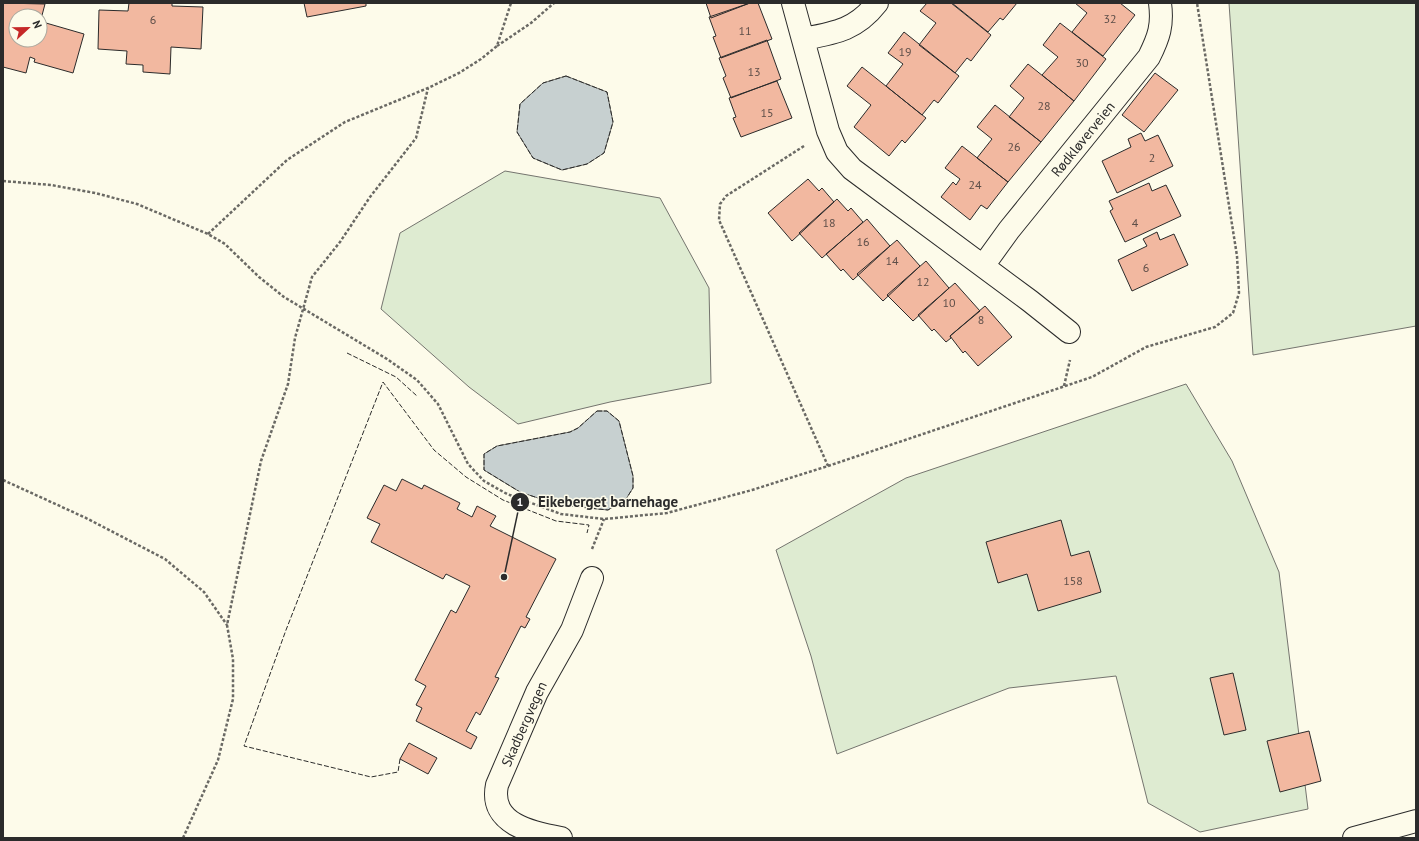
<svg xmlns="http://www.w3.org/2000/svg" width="1419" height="841" font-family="'PT Sans',sans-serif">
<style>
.green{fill:#deebd1;stroke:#74746e}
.water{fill:#c7d0d0;stroke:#74746e}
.building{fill:#f2b8a0;stroke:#2b2b2b}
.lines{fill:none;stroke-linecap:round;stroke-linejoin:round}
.minor-casing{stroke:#2b2b2b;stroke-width:24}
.path{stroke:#6a6964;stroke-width:2.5;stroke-dasharray:3 2;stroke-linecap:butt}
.minor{stroke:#fdfbea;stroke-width:22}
.fence{stroke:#2b2b2b;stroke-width:1;stroke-dasharray:5 2;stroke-linecap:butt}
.labels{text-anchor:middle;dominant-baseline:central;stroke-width:3;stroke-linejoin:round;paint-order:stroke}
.number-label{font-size:12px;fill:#5d4e48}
.street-label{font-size:14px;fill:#2b2b2b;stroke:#fdfbea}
.leader{fill:none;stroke:#2b2b2b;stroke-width:1.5}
.callout-dot{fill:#2b2b2b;stroke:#fdfbea;stroke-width:1.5}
.mark-label{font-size:12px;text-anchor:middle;font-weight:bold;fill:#fff}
.callout-label{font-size:15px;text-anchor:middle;font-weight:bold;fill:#2b2b2b;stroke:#fdfbea;stroke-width:3;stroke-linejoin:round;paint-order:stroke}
</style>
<rect width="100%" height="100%" fill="#fdfbea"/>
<!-- green -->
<path class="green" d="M1229,3H1416V326L1253,355Z
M505,171L660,198L709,288L711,383L610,402L518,424L469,387L381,309L400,233Z
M1186,384L1232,461L1279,572L1308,809L1200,832L1148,803L1116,676L1009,688L837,754L811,656L776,550L906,478Z"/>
<!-- water -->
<path class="water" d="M566,76L607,92L613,122L604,153L587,164L562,170L533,158L517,132L520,104L543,83Z
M597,411H607L619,421L633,476V488L626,499L608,510L559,505L520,492L484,470V454L497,446L570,432L578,428Z"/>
<!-- building -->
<path class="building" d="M3,3L45,4L40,23V16H16V40H40V30L43,31L46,23L84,34L73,73L34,62L35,59L30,57L26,73L3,67Z
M129,3H172V6L203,7L201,49L171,47L170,74L143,72V65L126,64L127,51L98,49L99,10L128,11Z
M304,3H366V6L307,17Z
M706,3H750L711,18Z
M750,3H758L772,39L721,58L713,37L716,36L709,17Z
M927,3H951L991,35L971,61L967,58L955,73L919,45L936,23L920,11Z
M952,3H1017L1003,20L1000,18L988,32Z
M1075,3H1120L1135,15L1103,56L1072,32L1087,13Z
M1060,23L1106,59L1074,101L1042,75L1058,57L1043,45Z
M904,32L959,76L938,103L934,100L922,115L886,86L903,64L888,53Z
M767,40L781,79L731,98L723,78L726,76L719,58Z
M1028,64L1074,101L1041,142L1009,117L1024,98L1010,86Z
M862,67L926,118L905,143L902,140L889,156L854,127L871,105L847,86Z
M1155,73L1178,90L1144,132L1122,115Z
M777,81L792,118L741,137L733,118L736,117L729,98Z
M995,105L1041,142L1008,182L977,158L992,139L977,127Z
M1141,133L1145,141L1158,135L1173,166L1117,193L1102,161L1131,147L1128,139Z
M962,146L1008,182L987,209L981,205L970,220L941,197L953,182L956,185L960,179L945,168Z
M808,179L819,191L822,188L834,202L792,241L768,213Z
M1149,183L1152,191L1166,185L1181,216L1125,242L1110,211L1113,209L1109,201Z
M837,199L848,211L851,208L863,222L822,258L799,233Z
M867,219L890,246L853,280L843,269L841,271L826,254Z
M1157,232L1160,240L1174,234L1188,265L1132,291L1118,260L1147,246L1143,239Z
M897,240L920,266L883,301L857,274Z
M926,261L949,288L913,321L887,295Z
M955,283L980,311L950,336L951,338L946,342L934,329L932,331L918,315Z
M985,306L1012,337L978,366L965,351L963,353L950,336Z
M402,479L422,489L424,485L460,503L457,509L472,517L477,506L496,516L490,526L556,559L526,617L530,619L525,628L521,626L495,677L499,678L480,715L476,712L466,731L477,737L471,749L416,721L422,708L416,705L426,686L415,680L451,610L456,613L470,586L446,574L443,579L371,542L380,524L367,518L384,485L396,491Z
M1061,520L1071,556L1089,551L1101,592L1038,611L1027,574L998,583L986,542Z
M1233,673L1246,730L1224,735L1210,678Z
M1309,731L1321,781L1280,792L1267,741Z
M409,743L437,758L428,774L400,759Z"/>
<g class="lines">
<!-- minor casing -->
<g class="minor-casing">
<path id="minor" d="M793,3L828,131L837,152L852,169L1030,301L1069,332
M803,39C835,33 856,30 877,3
M983,266L1009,230L1149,57C1159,37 1163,25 1160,3
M561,838C532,833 489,824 497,785L537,692L572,630L592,578
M1354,838L1416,821"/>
</g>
<!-- path -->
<path class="path" d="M497,46L531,23L554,3
M804,146L726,196L720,204L719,220L828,466
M3,181L51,185L95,193L137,204L208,234L225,244L259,277L284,297L387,359L417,380L438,404L468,464L484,481L507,494L561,514L604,519L667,513L752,490L828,466L1092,377L1146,347L1215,327L1233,313L1239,293L1237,256L1197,3
M208,234L287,160L345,122L428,88L459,73L481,59L497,46L511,3
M1064,386L1070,360
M3,480L86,518L165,559L204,592L227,625
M592,549L604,519
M183,838L218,760L233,699V659L227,625L261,461L288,384L295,338L312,277L340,242L370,197L416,138L428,88"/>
<!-- minor -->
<use href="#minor" class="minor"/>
<!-- fence -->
<path class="fence" d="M566,76L607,92L613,122L604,153L587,164L562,170L533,158L517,132L520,104L543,83Z
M347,353L396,377L417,396
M597,411H607L619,421L633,476V488L626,499L608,510L559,505L520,492L484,470V454L497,446L570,432L578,428Z
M400,759L398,772L371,777L244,746L286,630L383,382L434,450L466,477L503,500L556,521L589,525L587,533"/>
</g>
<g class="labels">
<!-- number labels -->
<g class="number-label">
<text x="1110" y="18">32</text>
<text x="153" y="19">6</text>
<text x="745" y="30">11</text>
<text x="905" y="51">19</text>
<text x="1082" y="62">30</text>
<text x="754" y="71">13</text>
<text x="1044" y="105">28</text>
<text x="767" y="112">15</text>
<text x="1014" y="146">26</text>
<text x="1152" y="157">2</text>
<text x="975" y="184">24</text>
<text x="829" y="222">18</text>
<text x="1135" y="222">4</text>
<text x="863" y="241">16</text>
<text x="892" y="260">14</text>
<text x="1146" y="267">6</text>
<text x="923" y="281">12</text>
<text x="949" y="302">10</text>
<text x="981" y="319">8</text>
<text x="1073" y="580">158</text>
</g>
<!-- street labels -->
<g class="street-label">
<text transform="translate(1083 139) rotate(-51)">Rødkløverveien</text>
<text transform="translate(524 724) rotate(-66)">Skadbergvegen</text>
</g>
</g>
<!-- callouts -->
<path class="leader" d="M504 577L520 502"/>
<g class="callout-dot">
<circle cx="504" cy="577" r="4"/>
<circle cx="520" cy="502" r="10"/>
</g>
<g class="mark-label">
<text x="520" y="506">1</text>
</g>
<g class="callout-label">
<text x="608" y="507">Eikeberget barnehage</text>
</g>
<!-- border -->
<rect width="1419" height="841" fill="none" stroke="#2b2b2b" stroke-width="8"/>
<!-- north arrow -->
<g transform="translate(28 28) rotate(68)"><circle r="19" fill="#fdfbea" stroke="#a9a89e"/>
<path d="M0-3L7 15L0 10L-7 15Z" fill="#c62828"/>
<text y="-6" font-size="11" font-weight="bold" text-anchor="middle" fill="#2b2b2b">N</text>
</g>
</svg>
